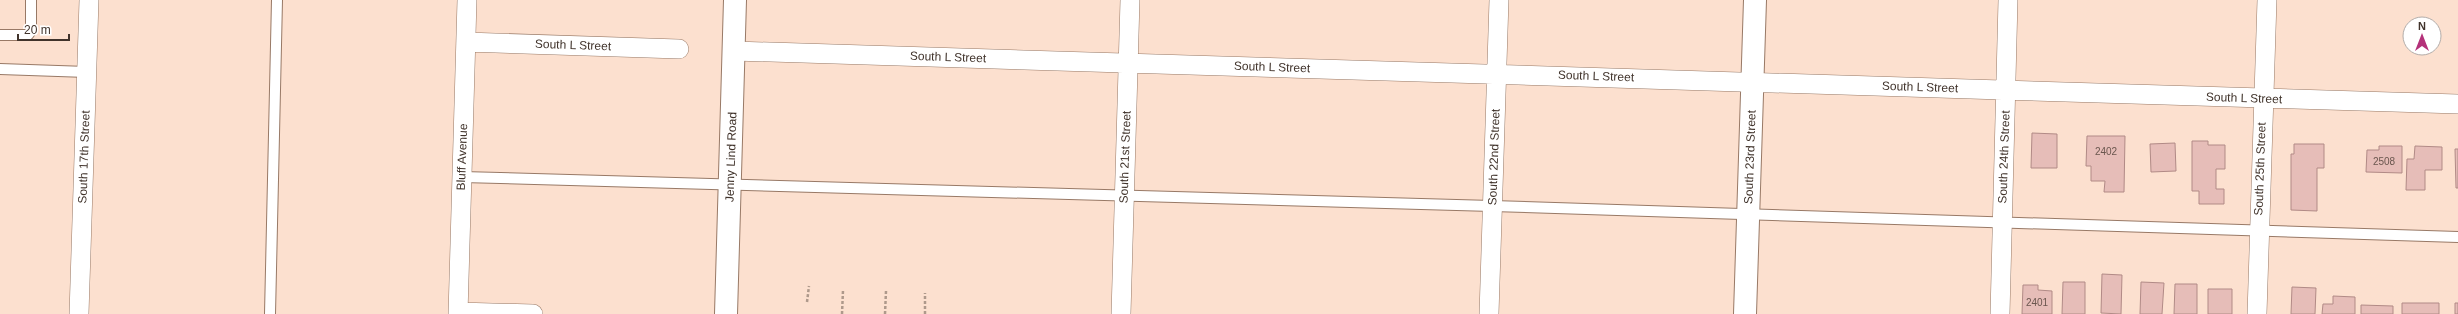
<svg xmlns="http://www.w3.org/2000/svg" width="2458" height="314" font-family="Helvetica,sans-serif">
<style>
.building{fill:#e6bdb8;stroke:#b18a86}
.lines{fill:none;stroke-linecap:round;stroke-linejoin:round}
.service-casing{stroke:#987966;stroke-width:12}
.minor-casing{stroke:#987966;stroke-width:20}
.tertiary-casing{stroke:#987966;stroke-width:24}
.path{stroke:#ae998b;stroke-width:2.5;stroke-dasharray:3 2;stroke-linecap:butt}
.service{stroke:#fff;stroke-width:10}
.minor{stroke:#fff;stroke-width:19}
.tertiary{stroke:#fff;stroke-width:22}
.labels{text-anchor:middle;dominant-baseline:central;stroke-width:3;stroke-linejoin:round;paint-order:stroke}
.number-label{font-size:10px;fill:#6a564e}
.street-label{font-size:12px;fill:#40332b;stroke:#fff}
</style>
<rect width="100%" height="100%" fill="#fce0cf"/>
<!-- building -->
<path class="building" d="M2032,133L2057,134V168H2031Z
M2087,136H2125L2124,192H2104L2105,181H2091V166H2086Z
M2192,141H2208V145H2225V169H2216V189H2224V204H2199V191H2192Z
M2175,143L2176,171L2151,172L2150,144Z
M2294,144H2324V168H2317V211L2291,210V154H2294Z
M2379,146H2402V173L2366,172L2367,150H2379Z
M2415,146L2442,147V170H2425V190H2406L2407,159H2414Z
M2455,149H2458V188H2456Z
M2102,274L2122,275L2121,314L2101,313Z
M2063,282H2085V314H2062Z
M2141,282L2164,283L2162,314H2140Z
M2175,284H2197V314H2174Z
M2023,285H2038V290L2052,291V314H2022Z
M2292,287L2316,288L2315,314H2291Z
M2208,289H2232V314H2208Z
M2333,296L2355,297V314H2322L2323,304H2333Z
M2402,303H2439V314H2402Z
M2455,303H2458V314H2455Z
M2361,305L2393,306V314H2361Z"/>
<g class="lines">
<!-- service casing -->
<g class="service-casing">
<path id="service" d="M0,35H28L31,31V0
M0,69L87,72
M462,177L1492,206L2458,237
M270,314L277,0"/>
</g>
<!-- minor casing -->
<g class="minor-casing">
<path id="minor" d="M466,42L679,49
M734,51L2458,104
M458,312L533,314
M79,314L89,0
M458,314L467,0
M1121,314L1130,0
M1489,314L1499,0
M2000,314L2008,0
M2257,314L2267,0"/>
</g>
<!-- tertiary casing -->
<g class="tertiary-casing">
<path id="tertiary" d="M726,314L735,0
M1745,314L1755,0"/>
</g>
<!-- path -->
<path class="path" d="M807,302L809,286
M842,314L843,290
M885,314L886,291
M925,314V293"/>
<!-- service -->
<use href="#service" class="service"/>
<!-- minor -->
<use href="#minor" class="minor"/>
<!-- tertiary -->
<use href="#tertiary" class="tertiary"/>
</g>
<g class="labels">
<!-- number labels -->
<g class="number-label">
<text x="2106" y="151">2402</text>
<text x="2384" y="161">2508</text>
<text x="2037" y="302">2401</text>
</g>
<!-- street labels -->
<g class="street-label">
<text transform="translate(573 45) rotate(2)">South L Street</text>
<text transform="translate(948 57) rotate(2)">South L Street</text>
<text transform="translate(1272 67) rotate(2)">South L Street</text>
<text transform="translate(1596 76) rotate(2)">South L Street</text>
<text transform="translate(1920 87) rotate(2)">South L Street</text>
<text transform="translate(2244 98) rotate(2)">South L Street</text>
<text transform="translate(84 157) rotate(-88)">South 17th Street</text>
<text transform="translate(462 157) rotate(-88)">Bluff Avenue</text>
<text transform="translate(731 157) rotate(-88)">Jenny Lind Road</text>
<text transform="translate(1125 157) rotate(-88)">South 21st Street</text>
<text transform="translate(1494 157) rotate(-88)">South 22nd Street</text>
<text transform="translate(1750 157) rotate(-88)">South 23rd Street</text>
<text transform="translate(2004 157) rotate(-88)">South 24th Street</text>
<text transform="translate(2260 169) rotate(-88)">South 25th Street</text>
</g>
</g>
<!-- north arrow -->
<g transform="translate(2422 36)"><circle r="19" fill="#ffffff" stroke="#b3adaa"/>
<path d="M0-3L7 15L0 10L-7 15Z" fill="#b4317a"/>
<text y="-6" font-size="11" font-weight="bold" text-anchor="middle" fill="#40332b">N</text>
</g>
<!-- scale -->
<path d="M18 34v6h51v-6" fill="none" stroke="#40332b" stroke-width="2"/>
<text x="24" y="34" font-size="12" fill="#40332b" stroke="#ffffff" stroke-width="3" paint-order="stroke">20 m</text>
</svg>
